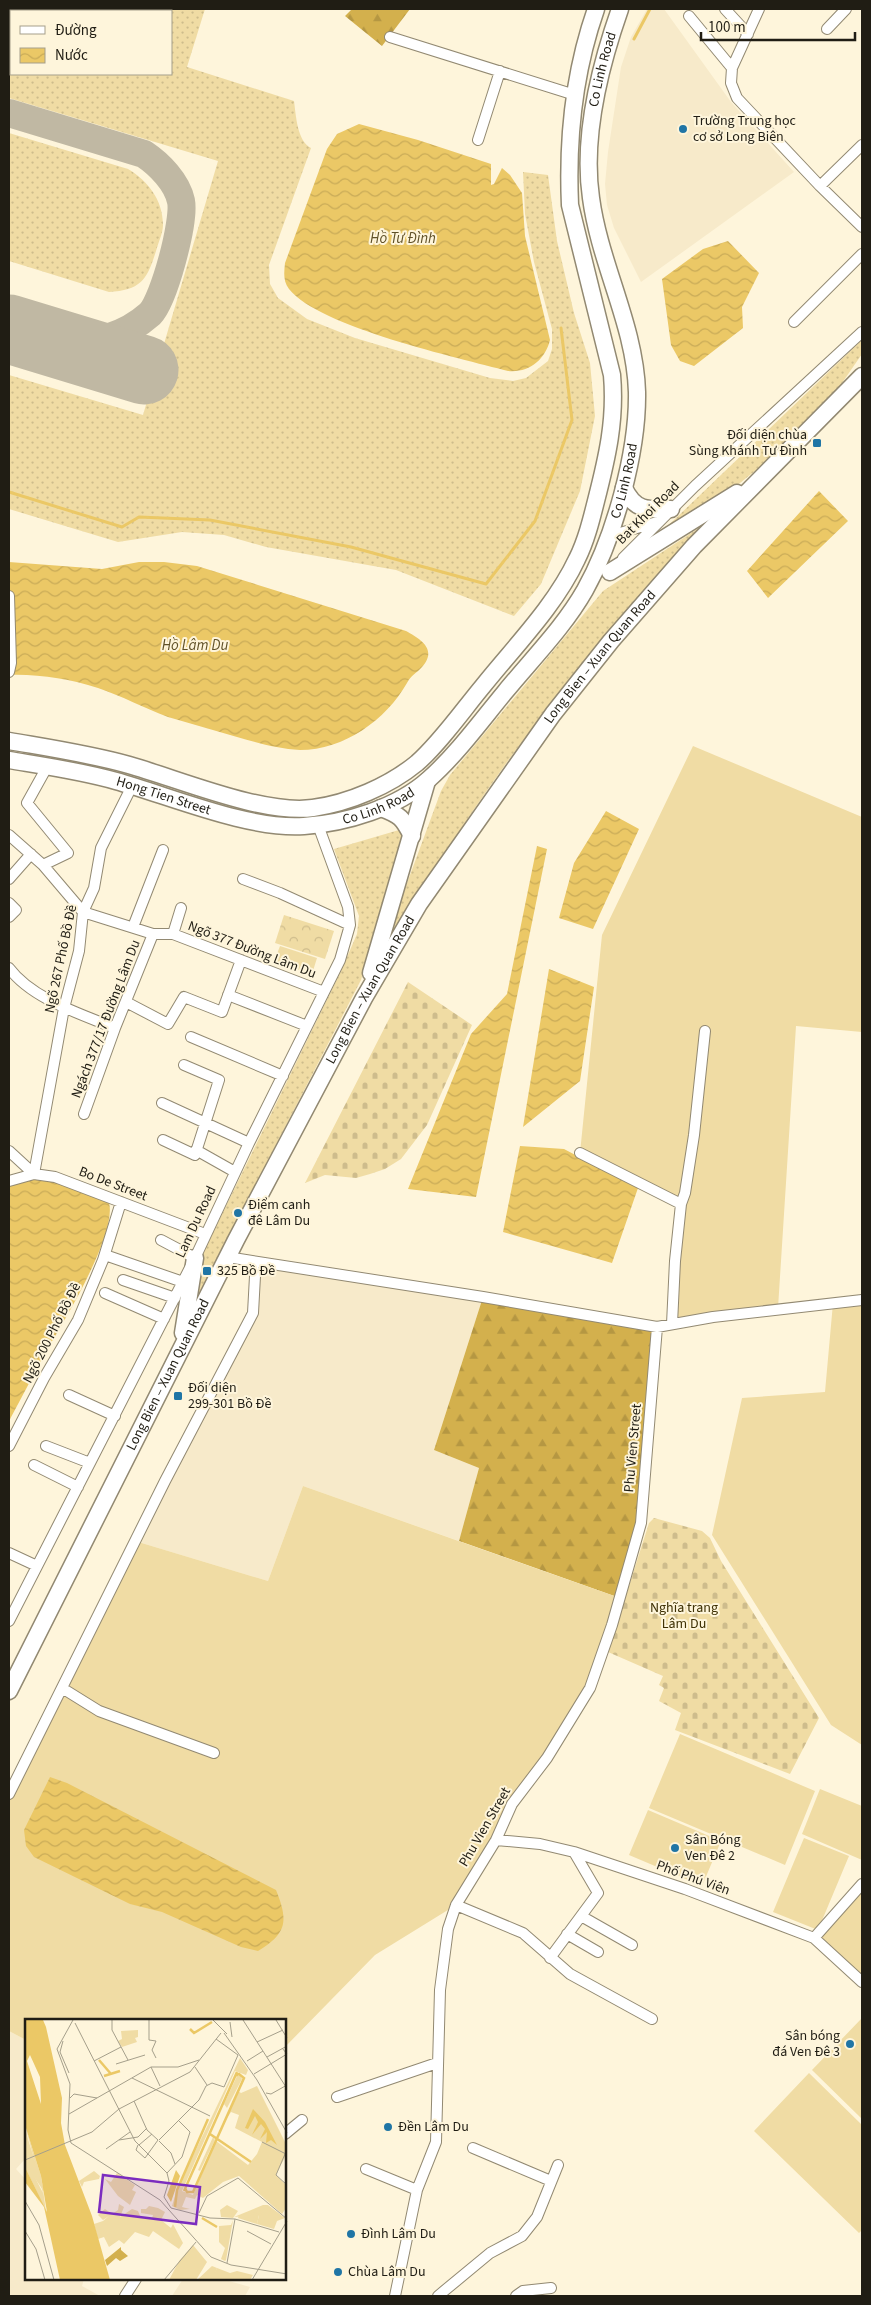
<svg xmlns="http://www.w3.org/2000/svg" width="871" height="2305" font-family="'Source Sans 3',sans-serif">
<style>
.built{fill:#f7eaca}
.grass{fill:url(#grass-dots);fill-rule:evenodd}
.forest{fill:url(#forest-firs)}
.cemetery{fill:url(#cemetery-stones)}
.park{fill:url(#park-crowns)}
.garden{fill:#f0dca4}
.water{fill:url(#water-waves)}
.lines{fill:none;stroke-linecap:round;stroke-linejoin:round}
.stream{stroke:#ebc866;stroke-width:3}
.taxiway{stroke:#c0b8a3;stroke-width:28}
.runway{stroke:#c0b8a3;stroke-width:69}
.street-casing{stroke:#928972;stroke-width:12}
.primary-casing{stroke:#928972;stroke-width:19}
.street{stroke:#fff;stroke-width:10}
.primary{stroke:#fff;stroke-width:16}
.poi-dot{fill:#2075a5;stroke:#fef5db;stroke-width:2}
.labels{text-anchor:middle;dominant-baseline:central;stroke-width:4;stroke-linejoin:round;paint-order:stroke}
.street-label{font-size:14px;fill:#201d14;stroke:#fef5db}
.poi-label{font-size:14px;fill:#201d14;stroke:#fef5db;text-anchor:start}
.park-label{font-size:14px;fill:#3d2f03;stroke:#fef5db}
.water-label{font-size:15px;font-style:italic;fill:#605128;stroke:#fef5db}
.inset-river{fill:none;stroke:#ebc866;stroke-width:2.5}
.inset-road{fill:none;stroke:#a59f8b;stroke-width:1}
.view{fill:#7b2cbf;fill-opacity:0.15;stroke:#7b2cbf;stroke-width:2.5}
.inset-edge{fill:none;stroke:#201d14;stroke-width:2.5}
</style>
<defs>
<pattern id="grass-dots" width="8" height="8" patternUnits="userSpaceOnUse" patternTransform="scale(1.25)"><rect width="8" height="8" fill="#f0dca4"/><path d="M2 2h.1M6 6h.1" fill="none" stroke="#cebc8c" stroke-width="1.8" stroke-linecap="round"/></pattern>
<pattern id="forest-firs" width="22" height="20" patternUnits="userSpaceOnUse" patternTransform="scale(1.25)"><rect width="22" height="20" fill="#d3b04d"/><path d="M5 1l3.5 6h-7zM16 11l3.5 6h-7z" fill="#b59742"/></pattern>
<pattern id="cemetery-stones" width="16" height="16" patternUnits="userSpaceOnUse" patternTransform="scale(1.25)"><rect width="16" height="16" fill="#f0dca4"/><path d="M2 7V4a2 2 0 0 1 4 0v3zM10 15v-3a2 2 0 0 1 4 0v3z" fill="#cebc8c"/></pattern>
<pattern id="park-crowns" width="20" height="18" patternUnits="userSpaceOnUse" patternTransform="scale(1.25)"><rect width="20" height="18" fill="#f0dca4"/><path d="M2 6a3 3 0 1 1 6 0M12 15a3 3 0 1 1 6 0" fill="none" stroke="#cebc8c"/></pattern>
<pattern id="water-waves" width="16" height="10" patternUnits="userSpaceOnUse" patternTransform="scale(1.25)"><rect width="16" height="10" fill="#ebc866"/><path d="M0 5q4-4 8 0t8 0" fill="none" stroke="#c9ab58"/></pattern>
</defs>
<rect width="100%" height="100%" fill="#fef5db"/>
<!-- built -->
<path class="built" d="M647,9H664L731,102L794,172L641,282L614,228L607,205L605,184L608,152L621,67L631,37Z
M253,1263L483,1297L434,1450L479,1468L459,1541L303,1486L268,1581L135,1541L258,1313Z
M9,2031L26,2040V2158L16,2169L26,2180V2279H84L82,2286L100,2296H9Z
M183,2279H222L250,2287L245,2296H172Z"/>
<!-- grass -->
<path class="grass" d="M9,9H205L187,67L294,101C296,115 297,141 311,148L269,265L270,284L278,298L307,319L355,338L490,378L513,381L526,378L548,361L552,349V329L534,262L525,214L523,172L548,175L557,241L574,313L590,363L595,416L580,491L541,584L514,616L396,570L266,547L224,535L182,532L118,542L9,509V375L143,415L218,161L9,98ZM11,11H171V74H11Z
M9,133L128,169C148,181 163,200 163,225C163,233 158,243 156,251C147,280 141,290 109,292L9,261Z
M862,340V354L833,396L776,454L725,495L652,541Z
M714,518C657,584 597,647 543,715C479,795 426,882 375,970L441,791L450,775L603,591Z
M399,830L403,834L361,980L198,1296L201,1257L341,971L357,934L359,916L334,849Z"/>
<!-- forest -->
<path class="forest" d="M352,9H410L382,46L345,16Z
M483,1297L657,1327L642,1514L620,1598L459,1541L479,1468L434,1450Z"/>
<!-- cemetery -->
<path class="cemetery" d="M408,982L472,1025L427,1125L401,1159L385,1169L370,1174L356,1178L325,1175L305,1183Z
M654,1518L702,1531L710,1538L721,1561L819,1718L790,1774L675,1730L681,1713L659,1701L664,1688L659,1685L663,1676L608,1652L649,1523Z"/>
<!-- park -->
<path class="park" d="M284,915L334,931L325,959L275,943Z"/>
<!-- garden -->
<path class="garden" d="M693,746L862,817V1032L796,1026L778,1308L677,1323L681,1204L580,1153L602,935Z
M280,946L317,958L312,974L274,962Z
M862,1300V1745L831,1725L712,1535L742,1398L825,1392L833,1303Z
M303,1486L620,1598L590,1688L512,1804L456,1905L375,1955L285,2047V2020H26V2040L9,2031V1795L135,1541L268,1581Z
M680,1734L815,1791L785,1865L649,1808Z
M820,1789L862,1806V1860L802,1834Z
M648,1810L721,1841L702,1886L629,1855Z
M804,1838L849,1856L818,1930L773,1912Z
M862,1883V1984L814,1938Z
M862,2018V2119L812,2070Z
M809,2073L862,2125V2230L859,2233L754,2131Z"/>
<!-- water -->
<path class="water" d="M359,124L418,140L491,164V185L494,184L502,168L510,175L522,193L525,236L550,340C545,360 529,373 508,371C459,358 319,327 289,289C283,281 284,273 285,263L327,149L337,134Z
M728,241L759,273L742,307L743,328L694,366L680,361L671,345L662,279L703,249Z
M819,491L848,521L768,598L747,571Z
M9,562L102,569L139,562H164L197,566L406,631C420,639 438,649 422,667C417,673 411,675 407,683C386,720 344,750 300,750C278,749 258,743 237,737C214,730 191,724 168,717C144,708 122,696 98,688C69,679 39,674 9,675Z
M606,811L639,829L593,929L559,918L574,863Z
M537,846L547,849L476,1197L408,1189L471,1034L507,994Z
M549,969L594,987L580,1081L523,1127Z
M520,1146L564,1149L638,1188L612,1263L503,1232Z
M35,1179L55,1180L108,1200C121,1228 63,1323 47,1350C34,1373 22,1397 9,1421V1185Z
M50,1777L67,1783L276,1890C288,1920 288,1933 258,1951L241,1947L162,1912L130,1904L34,1857L26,1846L24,1830Z"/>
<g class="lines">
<!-- stream -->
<path class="stream" d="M634,39L650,9
M9,492L122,527L139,517L210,520L351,547L486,584L535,521L572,420L561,328"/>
<!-- taxiway -->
<path class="taxiway" d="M9,113L144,154C159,164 177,182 181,201C185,221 164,300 150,314C123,338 96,342 61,345"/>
<!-- runway -->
<path class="runway" d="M9,329L144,370"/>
<!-- street casing -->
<g class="street-casing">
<path id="street" d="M725,9L748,34
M759,9L732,68L731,83L737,98L820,186L862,227
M689,16L732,68
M827,29L846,9
M390,37L575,95
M478,140L500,71
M820,186L862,145
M794,322L862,254
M610,536L657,522
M623,558L695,486L862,332
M9,596L11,663L9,672
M9,835L43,865L83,912L153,934H173L324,992
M43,865L68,853L27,803L47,767
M9,879L31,854
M243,879L280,893L350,925
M9,903L16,910L9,917
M133,927L163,850
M173,934L181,908
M9,968C32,999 81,1014 115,1028
M228,995L307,1026
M126,1002L168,1024L184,997L222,1012L241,960
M191,1037L283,1076
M162,1103L249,1143
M84,1114L115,1028L153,934
M163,1140L195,1155L219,1080L184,1065
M196,1150L235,1172
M9,1151L34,1174
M580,1153L681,1204L675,1261L672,1324
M34,1174L64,1008L79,951L83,912L94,888L101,848L132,786
M9,1181L34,1174L55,1177L205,1234
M681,1204L685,1193L694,1135L705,1031
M161,1240L195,1258
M105,1255L183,1282
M227,1257L483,1297L657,1327L713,1317L862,1300
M123,1280L175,1298
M105,1293L164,1319
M69,1395L115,1416
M9,1446L44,1378L78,1320L103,1260L121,1202
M46,1446L90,1463
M34,1465L78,1487
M9,1553L37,1566
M9,1621L195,1258L249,1143L340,960L350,925L348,907L318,825
M62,1688L99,1711L214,1753
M9,1794L165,1481L253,1313L255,1276L253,1263
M496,1840L540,1844L574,1852L685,1889L814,1938L862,1982
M456,1905L523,1933L570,1974L652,2019
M581,1916L632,1945
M567,1934L598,1952
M814,1938L862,1884
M550,1958L598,1893L574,1852
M337,2097L437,2063
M285,2134L302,2120
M473,2148L551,2181
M366,2169L417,2190
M125,2296L136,2279
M395,2296L417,2190L436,2142L440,1990L448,1929L456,1905L496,1840L512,1804L547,1758L590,1688L612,1625L641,1523L657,1327
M438,2296L490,2253L522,2236L537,2217L558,2165
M516,2296L523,2291L551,2288"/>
</g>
<!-- primary casing -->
<g class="primary-casing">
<g id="primary">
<path d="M624,488C635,511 647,510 671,509"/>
<path d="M610,572L737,493"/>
<path d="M9,741C49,748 90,754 129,765C179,779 263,815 313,808C349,803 389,786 417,763C440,743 463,710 483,686C515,646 555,606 577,559C586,541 591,521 596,501C607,458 616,420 612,375L570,205C567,138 574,72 596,9"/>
<path id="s1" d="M9,760C45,766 81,771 116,781C170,796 249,830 304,826C346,823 397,808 429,779C457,754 481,721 505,692C532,659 564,627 585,590C614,538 638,453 637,392C635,325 600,265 591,198C582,137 600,66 620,9"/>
<path d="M381,808C400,815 403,818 412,836"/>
<path d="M371,973L427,781"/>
<path d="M183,1333L195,1258"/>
<path id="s2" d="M9,1691L236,1240L364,998L419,904L553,714L611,641L694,546L862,376"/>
</g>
</g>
<!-- street -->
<use href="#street" class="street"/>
<!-- primary -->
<use href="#primary" class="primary"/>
</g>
<!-- markers -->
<g class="poi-dot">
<circle cx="683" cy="129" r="5"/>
<rect x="812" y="438" width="10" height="10" rx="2.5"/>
<circle cx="238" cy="1213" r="5"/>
<rect x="202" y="1266" width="10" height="10" rx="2.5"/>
<rect x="173" y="1391" width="10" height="10" rx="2.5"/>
<circle cx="675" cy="1848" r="5"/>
<circle cx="850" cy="2044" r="5"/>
<circle cx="388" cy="2127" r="5"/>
<circle cx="351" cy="2234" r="5"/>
<circle cx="338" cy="2272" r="5"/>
</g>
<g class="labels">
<!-- street labels -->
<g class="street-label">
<text stroke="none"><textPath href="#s1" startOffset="1221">Co Linh Road</textPath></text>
<text stroke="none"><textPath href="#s1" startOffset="801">Co Linh Road</textPath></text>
<text transform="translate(648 513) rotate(-45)">Bat Khoi Road</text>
<text stroke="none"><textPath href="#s2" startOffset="1194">Long Bien – Xuan Quan Road</textPath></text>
<text stroke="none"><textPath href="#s1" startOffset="159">Hong Tien Street</textPath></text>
<text stroke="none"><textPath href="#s1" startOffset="381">Co Linh Road</textPath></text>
<text transform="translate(252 950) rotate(21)">Ngõ 377 Đường Lâm Du</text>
<text transform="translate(61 959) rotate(-78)">Ngõ 267 Phố Bồ Đề</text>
<text stroke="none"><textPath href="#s2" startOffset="789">Long Bien – Xuan Quan Road</textPath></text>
<text transform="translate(106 1019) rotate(-69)">Ngách 377/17 Đường Lâm Du</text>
<text transform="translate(113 1184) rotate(21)">Bo De Street</text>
<text transform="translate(196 1222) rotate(-65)">Lam Du Road</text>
<text transform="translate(52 1333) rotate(-63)">Ngõ 200 Phố Bồ Đề</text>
<text stroke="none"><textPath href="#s2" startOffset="354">Long Bien – Xuan Quan Road</textPath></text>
<text transform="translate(633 1448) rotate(-85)">Phu Vien Street</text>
<text transform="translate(485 1827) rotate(-60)">Phu Vien Street</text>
<text transform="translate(693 1878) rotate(20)">Phố Phú Viên</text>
</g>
<!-- poi labels -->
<g class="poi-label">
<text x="693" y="121">Trường Trung học<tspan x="693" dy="16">cơ sở Long Biên</tspan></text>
<text x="807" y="435" text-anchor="end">Đối diện chùa<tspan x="807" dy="16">Sùng Khánh Tư Đình</tspan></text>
<text x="248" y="1205">Điểm canh<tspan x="248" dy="16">đê Lâm Du</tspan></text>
<text x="217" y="1271">325 Bồ Đề</text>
<text x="188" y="1388">Đối diện<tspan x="188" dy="16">299-301 Bồ Đề</tspan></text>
<text x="685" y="1840">Sân Bóng<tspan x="685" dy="16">Ven Đê 2</tspan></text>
<text x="840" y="2036" text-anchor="end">Sân bóng<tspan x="840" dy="16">đá Ven Đê 3</tspan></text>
<text x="398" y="2127">Đền Lâm Du</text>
<text x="361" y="2234">Đình Lâm Du</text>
<text x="348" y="2272">Chùa Lâm Du</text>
</g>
<!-- park labels -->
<g class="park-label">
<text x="684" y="1608">Nghĩa trang<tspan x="684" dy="16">Lâm Du</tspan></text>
</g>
<!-- water labels -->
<g class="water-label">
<text x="403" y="238">Hồ Tư Đình</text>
<text x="195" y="645">Hồ Lâm Du</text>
</g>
</g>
<!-- overview -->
<g transform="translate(25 2019)">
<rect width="261" height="261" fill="#fef5db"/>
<path d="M113,11V18L110,19L112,23L97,28L93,22L97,20L96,12ZM215,39L223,51L221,56L210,52L157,172L168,176L191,122L223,146L232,135L237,123L210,109L214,96L206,93L202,99L213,72L216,74L232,67L261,125V136L251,156L261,166V189L257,195L214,157L198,163L178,179L172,176L170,180L161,178L157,188L165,190L155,191L147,187L152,170ZM215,56L217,60L202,89L199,85L212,57ZM188,118L190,121L175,152L173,151ZM238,186H243L260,199L252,202L249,210L232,205L234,196L209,198Z" fill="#f0dca4"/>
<path d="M96,228V231L103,237L95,242L91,239L82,247L80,241Z" fill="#d3b04d"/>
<path d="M0,106L16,157L21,192L0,148V139L18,174Z" fill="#f0dca4"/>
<path d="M69,152L75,157L74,160L59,163L57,168L54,162ZM187,247L192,249L188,261H172Z" fill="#f0dca4"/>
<path d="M208,201L201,241L200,242L196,240L200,229L194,223V207L206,206Z" fill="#f0dca4"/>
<path d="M0,108L3,120L20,174L0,145ZM92,154L110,166L107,171L111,173L105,186L93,177L80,160L86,163ZM94,185L99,188L95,198L107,190L113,192L116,199H127L128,196L116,194V190H121L124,187L133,189L140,193L136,201L146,209L148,205L158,224L154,230L128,212L124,218L110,213L99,225L94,221L84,228L79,218L73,220L69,205L78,202L84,197L78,201L73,196L80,190L87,195L93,191ZM202,186L213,192L208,199L196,198L195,191ZM228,193L234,196L232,205L213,199L214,196H229ZM168,226L182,243L171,261H144L154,242ZM192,249L205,254L212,252L228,256L225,261H186Z" fill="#f0dca4"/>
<path d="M0,1H18L21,8L37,79L36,104L40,126L67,197L85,261H35L19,188L0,163V148L22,193L16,157L0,106ZM5,36L15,58L16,85L2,42ZM228,90L240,103L252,126L246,121L241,124L242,113L235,120L240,110L236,105L227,116L233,103L230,97L223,110L220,109ZM151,151L155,157L146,183L142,176Z" fill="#ebc866" fill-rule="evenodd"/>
<path class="inset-river" d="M165,10L169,14L187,3M74,41L86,55M79,57L95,52M185,115L226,143M160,169L162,173H168L219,59L214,55L210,57M159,172L212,53M150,188L152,171L183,100M177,199L192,208"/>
<path class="inset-road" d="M48,1L32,30L45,65L43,111L46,124L135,181L186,238L206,246L262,255M87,1V11L103,41M124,1V21L131,22L127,31L131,39M188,1L202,15M218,1L261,68M251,1L262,19M205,3L207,18M50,4L110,122L142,154L144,162L139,178L146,189L185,199L210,200L254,213M199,14L232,61L262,114M38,22L35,33L44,54M232,23L258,11M242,38L262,27M69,42L96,28M222,42L238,32M91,45L120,36M126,48L135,67M170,48L182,66M229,55L262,35L257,29M107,59L185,97M241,74L246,75L262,66M45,79L49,75L72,79M109,82L122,111L133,121M44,95L126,48H153L174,41M94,121L113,118L122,109M134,121L174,81L181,67L187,64L199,68L213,36L191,20M134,122L146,134L150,145M237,123L261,135M113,126L111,131L120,139L133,121M114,126L127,115M81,130L105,113M260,135L251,156L262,166M0,141L67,113L94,90L165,53L196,14M142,154L157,138L165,113L153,101M0,182L14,206L29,261M174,194L182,177L213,159L262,200M0,212L11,230L20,261M222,212L246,225M202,244L210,200M139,261L171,223M227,261L262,202"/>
<path class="view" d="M78,156L175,168L171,205L74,193Z"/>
<rect width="261" height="261" class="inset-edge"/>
</g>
<!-- border -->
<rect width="871" height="2305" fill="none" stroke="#201d14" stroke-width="20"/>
<!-- legend -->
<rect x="10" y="10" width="162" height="65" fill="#fef5db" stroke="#a59f8b"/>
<rect x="20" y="26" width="25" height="8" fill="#ffffff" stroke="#a59f8b"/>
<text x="55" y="35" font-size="15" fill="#201d14">Đường</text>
<rect x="20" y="48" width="25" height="15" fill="url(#water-waves)" stroke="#a59f8b"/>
<text x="55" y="60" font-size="15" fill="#201d14">Nước</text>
<!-- scale -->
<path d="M701 32v8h154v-8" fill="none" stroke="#201d14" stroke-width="2.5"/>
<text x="708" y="32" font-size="15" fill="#201d14" stroke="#fef5db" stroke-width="4" paint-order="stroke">100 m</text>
</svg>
